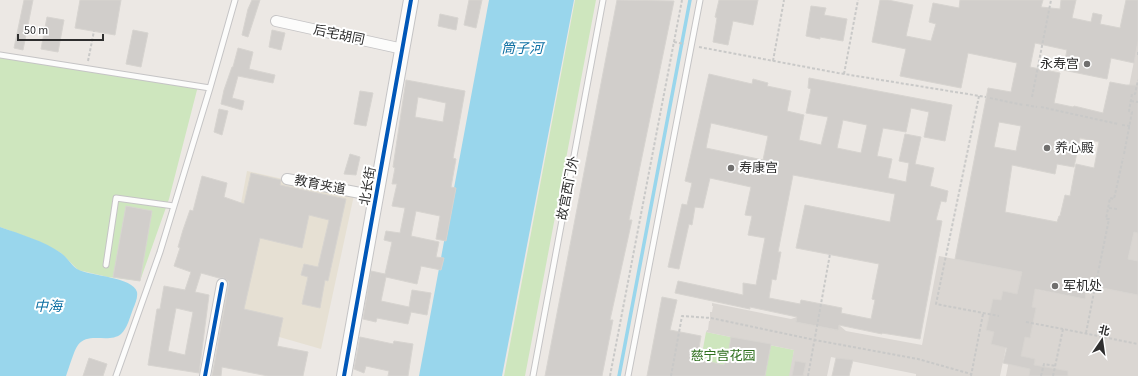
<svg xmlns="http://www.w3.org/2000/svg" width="1138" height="376" font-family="'Source Sans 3','Noto Sans SC',sans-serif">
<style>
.education{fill:#e6e0d3}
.green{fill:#cee6be}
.plaza{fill:#dad6d2}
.water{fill:#99d6ec}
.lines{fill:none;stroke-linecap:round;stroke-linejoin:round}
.stream{stroke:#99d6ec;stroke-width:3.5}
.building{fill:#d1cecb;stroke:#d7d4d0;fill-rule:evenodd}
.lane-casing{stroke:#c5c4c5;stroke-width:7}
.street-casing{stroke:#c5c4c5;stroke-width:12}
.secondary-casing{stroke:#c5c4c5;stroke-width:16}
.path{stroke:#c9c9c8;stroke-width:2;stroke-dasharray:3 2;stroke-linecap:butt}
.lane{stroke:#fcfcfb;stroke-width:5}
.street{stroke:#fcfcfb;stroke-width:10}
.secondary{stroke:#fcfcfb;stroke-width:14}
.cycleway-casing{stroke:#fff;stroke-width:6}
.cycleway{stroke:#0057b8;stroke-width:4}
.poi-dot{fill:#706f6e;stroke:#fff;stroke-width:1.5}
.labels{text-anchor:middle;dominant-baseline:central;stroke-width:4;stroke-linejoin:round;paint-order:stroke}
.street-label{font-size:13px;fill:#2e2e2e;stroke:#fff}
.poi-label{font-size:13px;fill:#2e2e2e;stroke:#fff;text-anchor:start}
.park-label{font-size:13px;fill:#2c6e1b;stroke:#fff}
.water-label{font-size:14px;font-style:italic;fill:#0d6fa3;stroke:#fff}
</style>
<rect width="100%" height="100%" fill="#ece8e4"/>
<!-- education -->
<path class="education" d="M247,171L354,195L321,349L255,330L254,335L218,328Z"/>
<!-- green -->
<path class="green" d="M575,0H596L525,376H504Z
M0,55L198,86L169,199L140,281L108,277L78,270L61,253L40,242L0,227Z
M706,332L794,350L790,376H698Z"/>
<!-- plaza -->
<path class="plaza" d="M1138,41V100L1116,152Z
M1134,232L1138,233V261L1128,259Z
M939,256L1022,272L1000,376H916V374L831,357L827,376H789L794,350L706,332L707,330H708L709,321H710V312H712L713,306H712V303L791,319L797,317L796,322L837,330L839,325L846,331L922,345Z
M1087,285L1138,295V376H1006L1023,287L1085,299Z"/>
<!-- water -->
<path class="water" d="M489,0H574L502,376H419Z
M0,227C20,234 44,241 61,253C68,258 72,267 79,270C91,276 133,277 137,292C138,298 135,304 133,309C130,317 127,329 121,334C109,344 88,331 78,345C74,350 69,368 66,376H0Z"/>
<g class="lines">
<!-- stream -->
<path class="stream" d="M619,376L690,0"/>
</g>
<!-- building -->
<path class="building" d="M24,0H33L23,50L14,48Z
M80,0H121L115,35L75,28Z
M252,0H260L248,37L242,35L248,9Z
M469,0H482L476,28L464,25Z
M617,0L674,1L629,220H632L610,320H613L602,376H545Z
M719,0H758L753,25L733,21L728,45L713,42L717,18L715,17Z
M880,0H888L913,5L906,36L931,41L936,24L929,22L933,3L959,8L960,0H1043L1041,7L1060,9L1061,0H1076L1072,18L1091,22L1093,13L1102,15L1100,24L1120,28L1126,0H1138V41L1134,63L1111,58L1107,79L1063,70L1067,50L1035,43L1030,67L1060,73L1054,103L1073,107L1074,106L1103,113L1110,82L1126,85H1138V233L1134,232L1128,259L1138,261V295L1087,285L1085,299L1035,289L1032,307L1036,308L1030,338L1025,337L1021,356L1035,359L1034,365L1068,371V376H1029L1030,369L1003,363L1007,348L991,344L994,332L986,330L993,299L1001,300L1003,291L1017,294L1022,272L955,259L988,88L1011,92L1017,63L968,53L961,88L900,76L906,49L872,42ZM999,122L1021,126L1016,151L994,147ZM1080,138L1099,142L1094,168L1076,164L1070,196L1065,195L1060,216H1059L1057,222L1005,212L1012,165L1055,174L1057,164L1074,167Z
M811,6L826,8L824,15L847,19L843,41L820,37V39L806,36Z
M440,14L458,18L456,30L438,26Z
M47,17L64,20L58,52L41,49Z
M133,30L148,33L141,67L126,64Z
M272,30L285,33L281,50L269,47Z
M238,48L253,52L249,69L275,75L273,83L238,76L232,98L244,101L242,110L221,104L224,90L232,67H233Z
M709,74L752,84L753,79L768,83L767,86L791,91L787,111L804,115L799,140L821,145L828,117L806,113L811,89L808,88L809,78L952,105L945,141L924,137L929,112L911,108L906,132L883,128L877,156L892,159L888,178L906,182L909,163L899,161L905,134L921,137L915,164L934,168L930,186L948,191L946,202L941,201L936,220L942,221L920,339L882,333V334L839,325L838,330L796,322L797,317L750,307V309L675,293L678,281L743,295V283L756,285L765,238L748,235L752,216L745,215L751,187L710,178L703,208L695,207L692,225L689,224L679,269L668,267L682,204L687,205L692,183L685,181ZM843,120L867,125L861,153L837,148ZM711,123L768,136L763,160L706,148ZM793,175L895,194L890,222L805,205L796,248L879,264L872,299L875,300L871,319L841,313L842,308L801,300L800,304L769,298L772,279L776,280L781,252H778Z
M406,80L465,91L453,158L456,159L451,187L456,188L446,241L436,239L440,216L416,211L411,236L439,242L436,257L444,258L441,270L421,266L417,284L386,277L381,301L409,307L412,290L431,293L427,315L411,312L408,324L377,318L376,322L363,319L371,271L385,274L392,242L384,240L386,231L400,233L405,208L392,206L397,184H392L395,168L393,167ZM418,97L446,103L443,122L415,117Z
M360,91L373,93L366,126L354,124Z
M219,109L228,111L222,135L214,132Z
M350,154L360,157L356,175L344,174Z
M251,173L281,180L280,185L346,199L328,281L325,280L320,308L302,304L308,277L301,275L304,264L318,267L329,220L309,215L302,248L260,238L244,309L283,318L277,346L308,352L303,376H268L222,367L221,376H212L229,282L224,278H219L201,273L195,292L209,295L199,373L148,365L157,309H160L164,286L185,290L191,272L174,266L180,248L178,247L183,230L190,210L193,211L202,176L227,183L224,197L244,204ZM176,308L193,312L185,355L168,351Z
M126,206L152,211L140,281L113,277Z
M662,297L677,300L670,330L701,336L697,359L724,365L725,362H727L731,337L771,344L765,376H647Z
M360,337L393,344L394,341L413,344L408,376H388L389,371L366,366L364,373L354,369Z
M89,358L107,364L103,376H83Z
M836,358L853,360L849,376H832Z
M795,361L806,363L803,376H792Z"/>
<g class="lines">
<!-- lane casing -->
<g class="lane-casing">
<path id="lane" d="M0,55L210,88
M106,265L116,198L174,206
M116,376L160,252L210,88L235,0
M533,376L603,0
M628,376L700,0"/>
</g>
<!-- street casing -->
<g class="street-casing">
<path id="street" d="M276,21L403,49
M287,179L376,196
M205,376L222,284"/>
</g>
<!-- secondary casing -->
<g class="secondary-casing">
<path id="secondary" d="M344,376L411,0"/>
</g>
<!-- path -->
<path class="path" d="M674,42L684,44
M699,47L838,73L986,97
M1138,52V57
M88,61L94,31
M773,61L784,0
M844,74L858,0
M979,96L936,304L999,316
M1032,97L1051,0
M990,98L1023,105
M1131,101L1138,102
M1026,105L1037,107
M1041,107L1118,124
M1122,125L1130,126
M1124,154L1132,112L1129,111L1132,94H1135L1138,80
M1109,208L1117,209
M1096,283L1109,219H1106L1110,198L1114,199L1123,158
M1026,322L1063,329
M1086,333L1095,287
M610,376L682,0
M671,376L682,316L711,318L815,340L918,359L971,374
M808,376L830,254
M971,376L983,314
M1041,376L1044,364L1056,366
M1053,376L1063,329L1138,344"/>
<!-- lane -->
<use href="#lane" class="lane"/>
<!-- street -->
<use href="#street" class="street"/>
<!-- secondary -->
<use href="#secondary" class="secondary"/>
<!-- cycleway casing -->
<g class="cycleway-casing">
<path id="cycleway" d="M205,376L222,284
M344,376L411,0"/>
</g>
<!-- cycleway -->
<use href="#cycleway" class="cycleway"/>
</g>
<!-- markers -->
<g class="poi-dot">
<circle cx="1087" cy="64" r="4"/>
<circle cx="1047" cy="148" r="4"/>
<circle cx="731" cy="168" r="4"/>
<circle cx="1055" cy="286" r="4"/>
</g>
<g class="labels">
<!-- street labels -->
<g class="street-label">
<text transform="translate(339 35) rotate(12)">后宅胡同</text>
<text transform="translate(320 185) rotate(11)">教育夹道</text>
<text transform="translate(368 186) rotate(-80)">北长街</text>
<text transform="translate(568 188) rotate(-79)">故宫西门外</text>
</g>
<!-- poi labels -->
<g class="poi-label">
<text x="1079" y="64" text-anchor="end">永寿宫</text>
<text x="1055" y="148">养心殿</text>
<text x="739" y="168">寿康宫</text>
<text x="1063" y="286">军机处</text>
</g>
<!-- park labels -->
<g class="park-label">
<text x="723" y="356">慈宁宫花园</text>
</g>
<!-- water labels -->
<g class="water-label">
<text x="522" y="49">筒子河</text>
<text x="48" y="307">中海</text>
</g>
</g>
<!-- north arrow -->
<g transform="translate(1102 340) rotate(13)" stroke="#ffffff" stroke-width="3" paint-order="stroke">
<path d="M0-3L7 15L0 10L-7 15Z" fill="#2e2e2e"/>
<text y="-6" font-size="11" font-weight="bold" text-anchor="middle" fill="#2e2e2e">北</text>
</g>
<!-- scale -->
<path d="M18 34v6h85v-6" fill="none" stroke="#2e2e2e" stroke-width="2"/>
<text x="24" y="34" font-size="12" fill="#2e2e2e" stroke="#ffffff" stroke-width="3" paint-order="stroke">50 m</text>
</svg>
